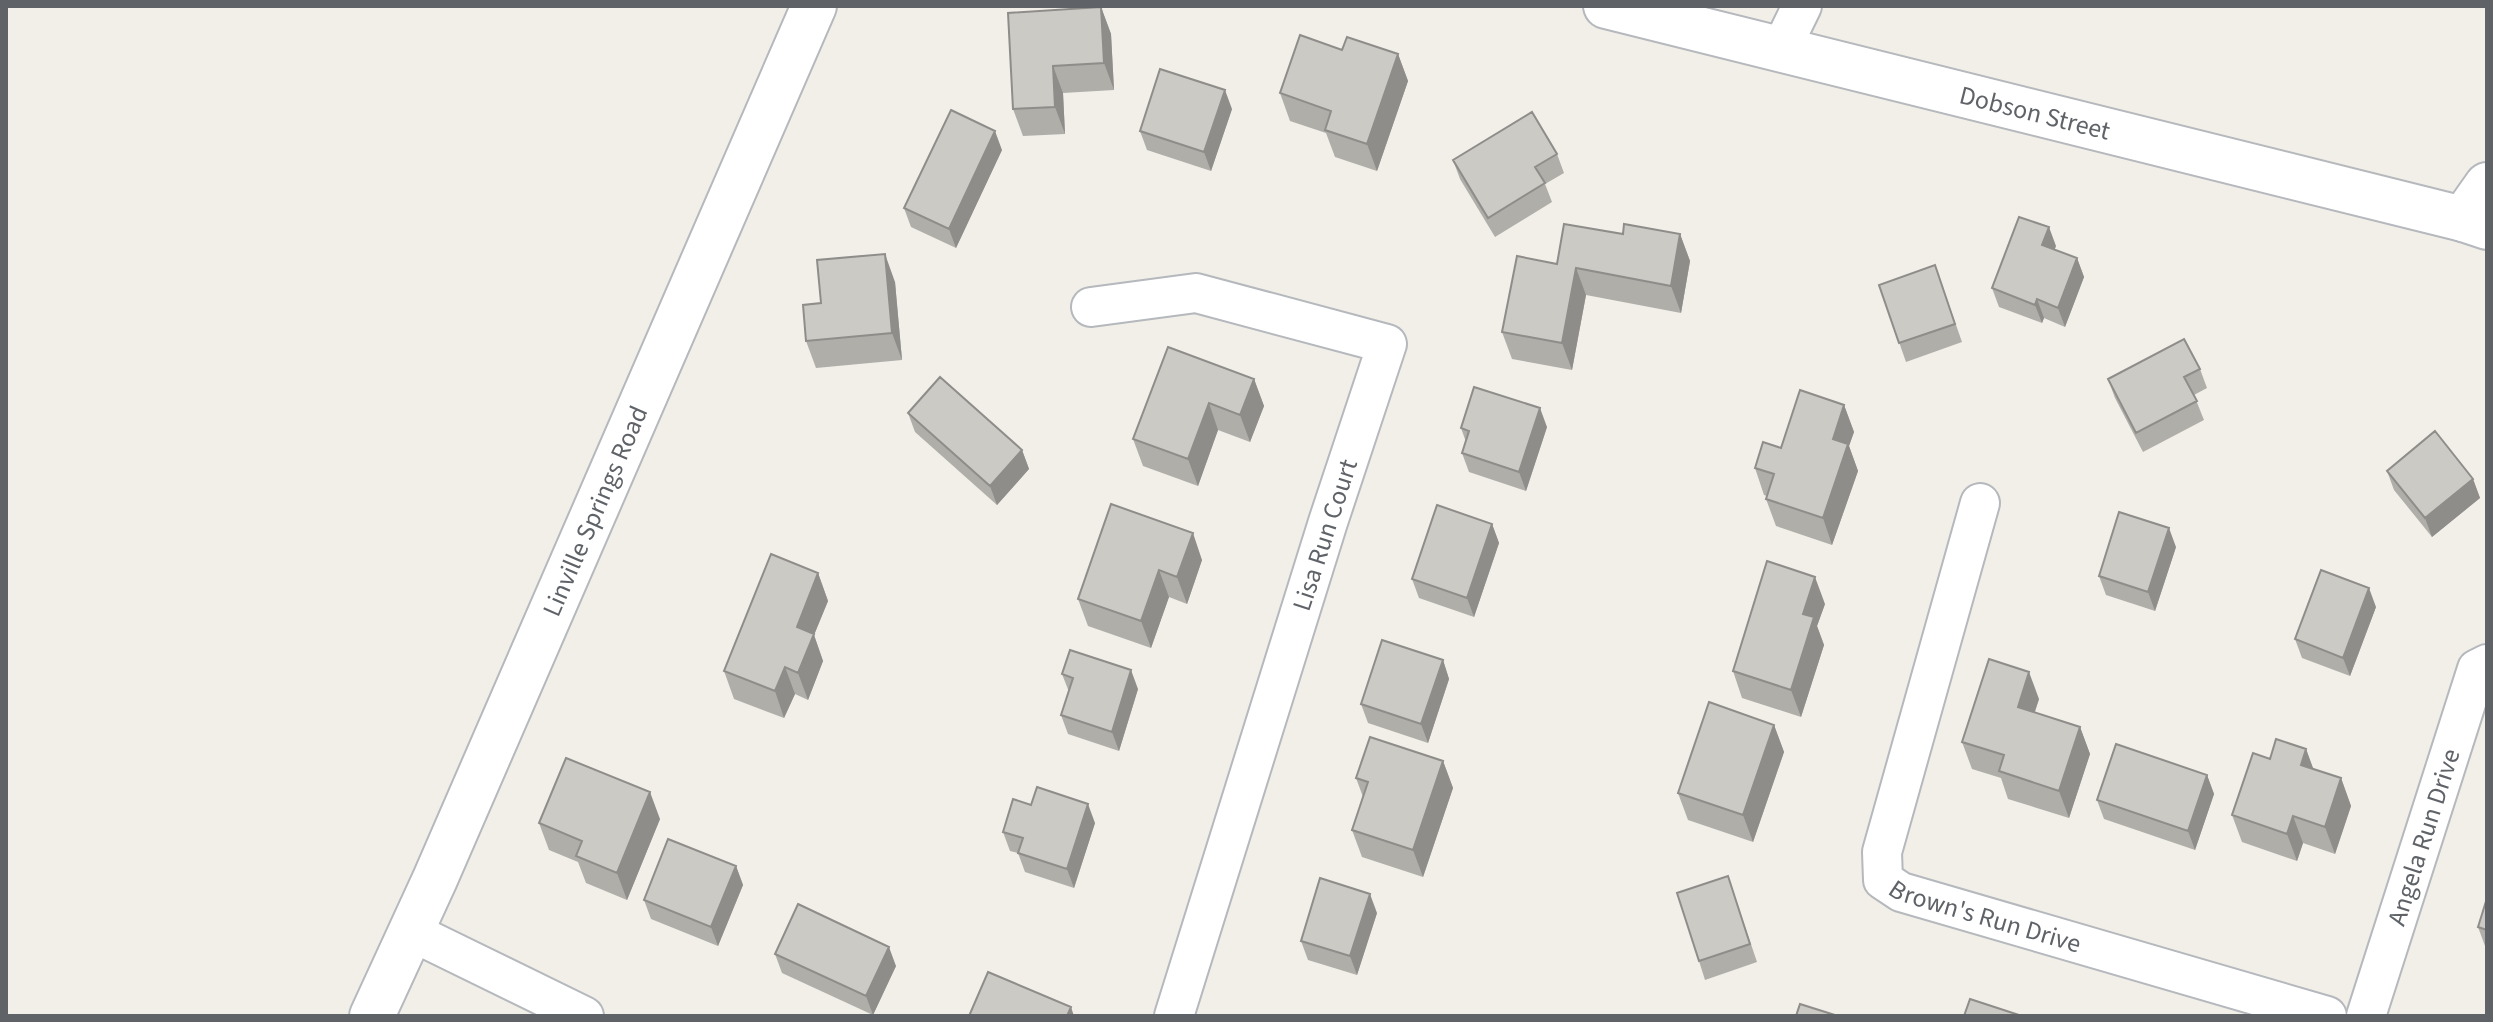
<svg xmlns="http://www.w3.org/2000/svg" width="2493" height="1022" font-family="'Source Sans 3',sans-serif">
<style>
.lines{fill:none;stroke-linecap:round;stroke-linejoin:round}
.minor-casing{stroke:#b5b8bc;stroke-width:42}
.tertiary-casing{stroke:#b5b8bc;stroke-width:48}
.minor{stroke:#fff;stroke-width:38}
.tertiary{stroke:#fff;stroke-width:44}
.wall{fill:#afaea9}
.shaded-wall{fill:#8f8d8a}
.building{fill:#cccac5;stroke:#8f8d8a;stroke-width:2}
.labels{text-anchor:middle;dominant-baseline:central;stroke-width:7;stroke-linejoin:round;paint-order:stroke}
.street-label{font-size:26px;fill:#5f6368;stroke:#fff}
</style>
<rect width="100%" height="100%" fill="#f1efe8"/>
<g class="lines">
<!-- minor casing -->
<g class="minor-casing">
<g id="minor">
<path d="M1781,49L1802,6"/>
<path d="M1091,307L1196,293L1387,344L1328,522L1174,1016"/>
<path id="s1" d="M1980,503L1882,852L1883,880L1901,892L2327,1016"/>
<path d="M412,932L584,1016"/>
<path id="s2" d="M2366,1016L2477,669L2487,664"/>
</g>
</g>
<!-- tertiary casing -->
<g class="tertiary-casing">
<g id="tertiary">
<path id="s3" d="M1606,6L2463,219L2487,227"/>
<path d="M2463,219L2487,185"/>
<path id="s4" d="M372,1016L435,879L814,6"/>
</g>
</g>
<!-- minor -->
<use href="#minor" class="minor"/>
<!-- tertiary -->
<use href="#tertiary" class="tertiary"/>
</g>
<!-- wall -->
<path class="wall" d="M1101,7L1111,34L1114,90L1063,93L1065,134L1023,136L1013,109Z
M1342,50L1398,54L1408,81L1377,171L1335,157L1326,133L1290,121L1280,93Z
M1232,109L1211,171L1147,150L1140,131Z
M1002,150L956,248L911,227L904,208Z
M1557,154L1564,173L1545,184L1552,202L1495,237L1460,179L1453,160Z
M1623,234H1680L1690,261L1681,313L1586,295L1572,370L1512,359L1502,332L1557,264Z
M2056,246L2054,250L2077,258L2084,277L2065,327L2044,318L2042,323L1999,307L1992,288Z
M1935,265L1962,342L1906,362L1879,285Z
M895,282L902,360L816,368L806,341L821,303Z
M2200,369L2207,388L2194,395L2204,420L2143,452L2115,398L2108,379Z
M1254,379L1264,406L1250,442L1218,430L1198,486L1143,466L1133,439Z
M1844,405L1854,432L1849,446L1858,471L1832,545L1776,526L1766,499L1767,496L1764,495L1755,468L1781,448Z
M908,413L1022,450L1029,469L997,505L915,432Z
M1547,427L1526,491L1469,472L1462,453L1466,442L1461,428Z
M2387,471L2473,479L2480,498L2432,537L2394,490Z
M1111,504L1202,560L1187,604L1169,597L1151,648L1088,626L1078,599Z
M1492,524L1499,543L1474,617L1419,598L1412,579Z
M2176,547L2155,611L2106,595L2099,576Z
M818,573L828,601L814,635L823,661L808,700L795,694L784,718L734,699L724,671Z
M1825,604L1817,626L1824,645L1801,717L1742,698L1733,671Z
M2376,607L2350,676L2302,658L2295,639Z
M1443,660L1449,679L1428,743L1368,723L1361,704Z
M1062,674L1138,689L1119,751L1068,734L1061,715L1069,692Z
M2039,699L2035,712L2080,727L2090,754L2069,818L2008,799L2001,778L1972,769L1962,742Z
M1774,725L1784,752L1753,842L1688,820L1678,793Z
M2306,749L2313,769L2341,778L2351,806L2335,854L2303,843L2297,861L2242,842L2232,815L2270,759Z
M1443,761L1453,788L1423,877L1362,857L1352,830L1363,797L1356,778Z
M2207,775L2214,794L2195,850L2104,819L2097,800Z
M1031,805L1095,823L1074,888L1025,872L1018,853L1010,851L1003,832Z
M660,819L627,900L586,883L578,862L549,850L539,823Z
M736,866L743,885L718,946L651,919L644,900Z
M1728,876L1757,962L1705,980L1699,961Z
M2487,898V946H2485L2478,927Z
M1377,913L1357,975L1308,960L1301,941Z
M775,954L896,966L873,1015L782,973Z"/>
<!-- shaded-wall -->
<path class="shaded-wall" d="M1101,7L1111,34L1114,90L1104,63Z
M1398,54L1408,81L1377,171L1367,144Z
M1053,66L1063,93L1065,134L1055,107Z
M1225,90L1232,109L1211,171L1204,152Z
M995,131L1002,150L956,248L949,229Z
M2049,227L2056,246L2049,264L2042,245Z
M1680,234L1690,261L1681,313L1671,286Z
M885,254L895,282L902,360L892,333Z
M2077,258L2084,277L2065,327L2058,308Z
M1576,268L1586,295L1572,370L1562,343Z
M2037,299L2044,318L2042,323L2035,305Z
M1254,379L1264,406L1250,442L1240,415Z
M1209,403L1218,430L1198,486L1188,459Z
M1844,405L1854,432L1849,446L1858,471L1832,545L1823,518L1833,439Z
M1540,408L1547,427L1526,491L1519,472Z
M1022,450L1029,469L997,505L990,486Z
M2473,479L2480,498L2432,537L2425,518Z
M1492,524L1499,543L1474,617L1467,598Z
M2169,528L2176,547L2155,611L2148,592Z
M1193,533L1202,560L1187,604L1177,577Z
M1159,570L1169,597L1151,648L1141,621Z
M818,573L828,601L814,635L823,661L808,700L798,673L797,627Z
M1815,577L1825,604L1817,626L1824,645L1801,717L1791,690L1803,614Z
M2369,588L2376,607L2350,676L2343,658Z
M1443,660L1449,679L1428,743L1421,724Z
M785,667L795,694L784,718L775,691Z
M1131,670L1138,689L1119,751L1112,732Z
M2029,672L2039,699L2027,734L2018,707Z
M1774,725L1784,752L1753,842L1743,815Z
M2080,727L2090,754L2069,818L2059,791Z
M2306,749L2316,776L2301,765Z
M1443,761L1453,788L1423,877L1413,850Z
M2207,775L2214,794L2195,850L2188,831Z
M2341,778L2351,806L2335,854L2325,827Z
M650,792L660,819L627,900L617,873Z
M1088,804L1095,823L1074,888L1067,869Z
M2293,816L2303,843L2297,861L2287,834Z
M736,866L743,885L718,946L711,927Z
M1370,894L1377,913L1357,975L1350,956Z
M889,947L896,966L873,1015L866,996Z
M1071,1007L1074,1016H1067Z"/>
<!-- building -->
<path class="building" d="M1101,7L1104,63L1053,66L1055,107L1013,109L1008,13Z
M1300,35L1342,50L1347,37L1398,54L1367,144L1325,130L1331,111L1280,93Z
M1160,69L1225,90L1204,152L1140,131Z
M951,110L995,131L949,229L904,208Z
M1532,112L1557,154L1535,167L1545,183L1488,218L1453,160Z
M2019,217L2049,227L2042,245L2077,258L2058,308L2037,299L2035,305L1992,288Z
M1564,224L1623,234L1624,224L1680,234L1671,286L1576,268L1562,343L1502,332L1517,256L1557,264Z
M885,254L892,333L806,341L803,305L821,303L817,260Z
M1935,265L1955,324L1899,343L1879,285Z
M2184,339L2200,369L2184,377L2197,401L2136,433L2108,379Z
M1168,347L1254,379L1240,415L1209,403L1188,459L1133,439Z
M940,377L1022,450L990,486L908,413Z
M1474,387L1540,408L1519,472L1462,453L1469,431L1461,428Z
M1800,390L1844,405L1833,439L1848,444L1823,518L1766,499L1774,474L1755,468L1763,442L1781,448Z
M2435,431L2473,479L2425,518L2387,471Z
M1111,504L1193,533L1177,577L1159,570L1141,621L1078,599Z
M1437,505L1492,524L1467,598L1412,579Z
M2119,512L2169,528L2148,592L2099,576Z
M771,554L818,573L797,627L814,634L798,673L785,667L775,691L724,671Z
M1767,561L1815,577L1803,614L1814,617L1791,690L1733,671Z
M2321,570L2369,588L2343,658L2295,639Z
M1382,640L1443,660L1421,724L1361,704Z
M1070,650L1131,670L1112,732L1061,715L1073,678L1062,674Z
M1989,659L2029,672L2018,707L2080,727L2059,791L1999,771L2004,755L1962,742Z
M1709,702L1774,725L1743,815L1678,793Z
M1370,737L1443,761L1413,850L1352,830L1368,782L1356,778Z
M2276,739L2306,749L2301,765L2341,778L2325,827L2293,816L2287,834L2232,815L2253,753L2270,759Z
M2116,744L2207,775L2188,831L2097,800Z
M566,758L650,792L617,873L576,856L582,841L539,823Z
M1037,787L1088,804L1067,869L1018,853L1023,838L1003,832L1013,799L1031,805Z
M668,839L736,866L711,927L644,900Z
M1728,876L1750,944L1699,961L1677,893Z
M1320,878L1370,894L1350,956L1301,941Z
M2487,898V930L2478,927Z
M798,904L889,947L866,996L775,954Z
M988,972L1071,1007L1067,1016H969Z
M1970,999L2022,1016H1964Z
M1800,1004L1838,1016H1796Z"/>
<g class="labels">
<!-- street labels -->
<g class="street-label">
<text stroke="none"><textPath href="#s3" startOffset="442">Dobson Street</textPath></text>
<text stroke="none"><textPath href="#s4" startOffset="552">Linville Springs Road</textPath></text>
<text transform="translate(1325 535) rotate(-72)">Lisa Run Court</text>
<text stroke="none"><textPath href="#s2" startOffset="188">Angela Run Drive</textPath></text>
<text stroke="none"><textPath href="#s1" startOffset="500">Brown's Run Drive</textPath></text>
</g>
</g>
<!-- border -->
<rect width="2493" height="1022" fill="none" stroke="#5f6368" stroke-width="16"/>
</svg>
